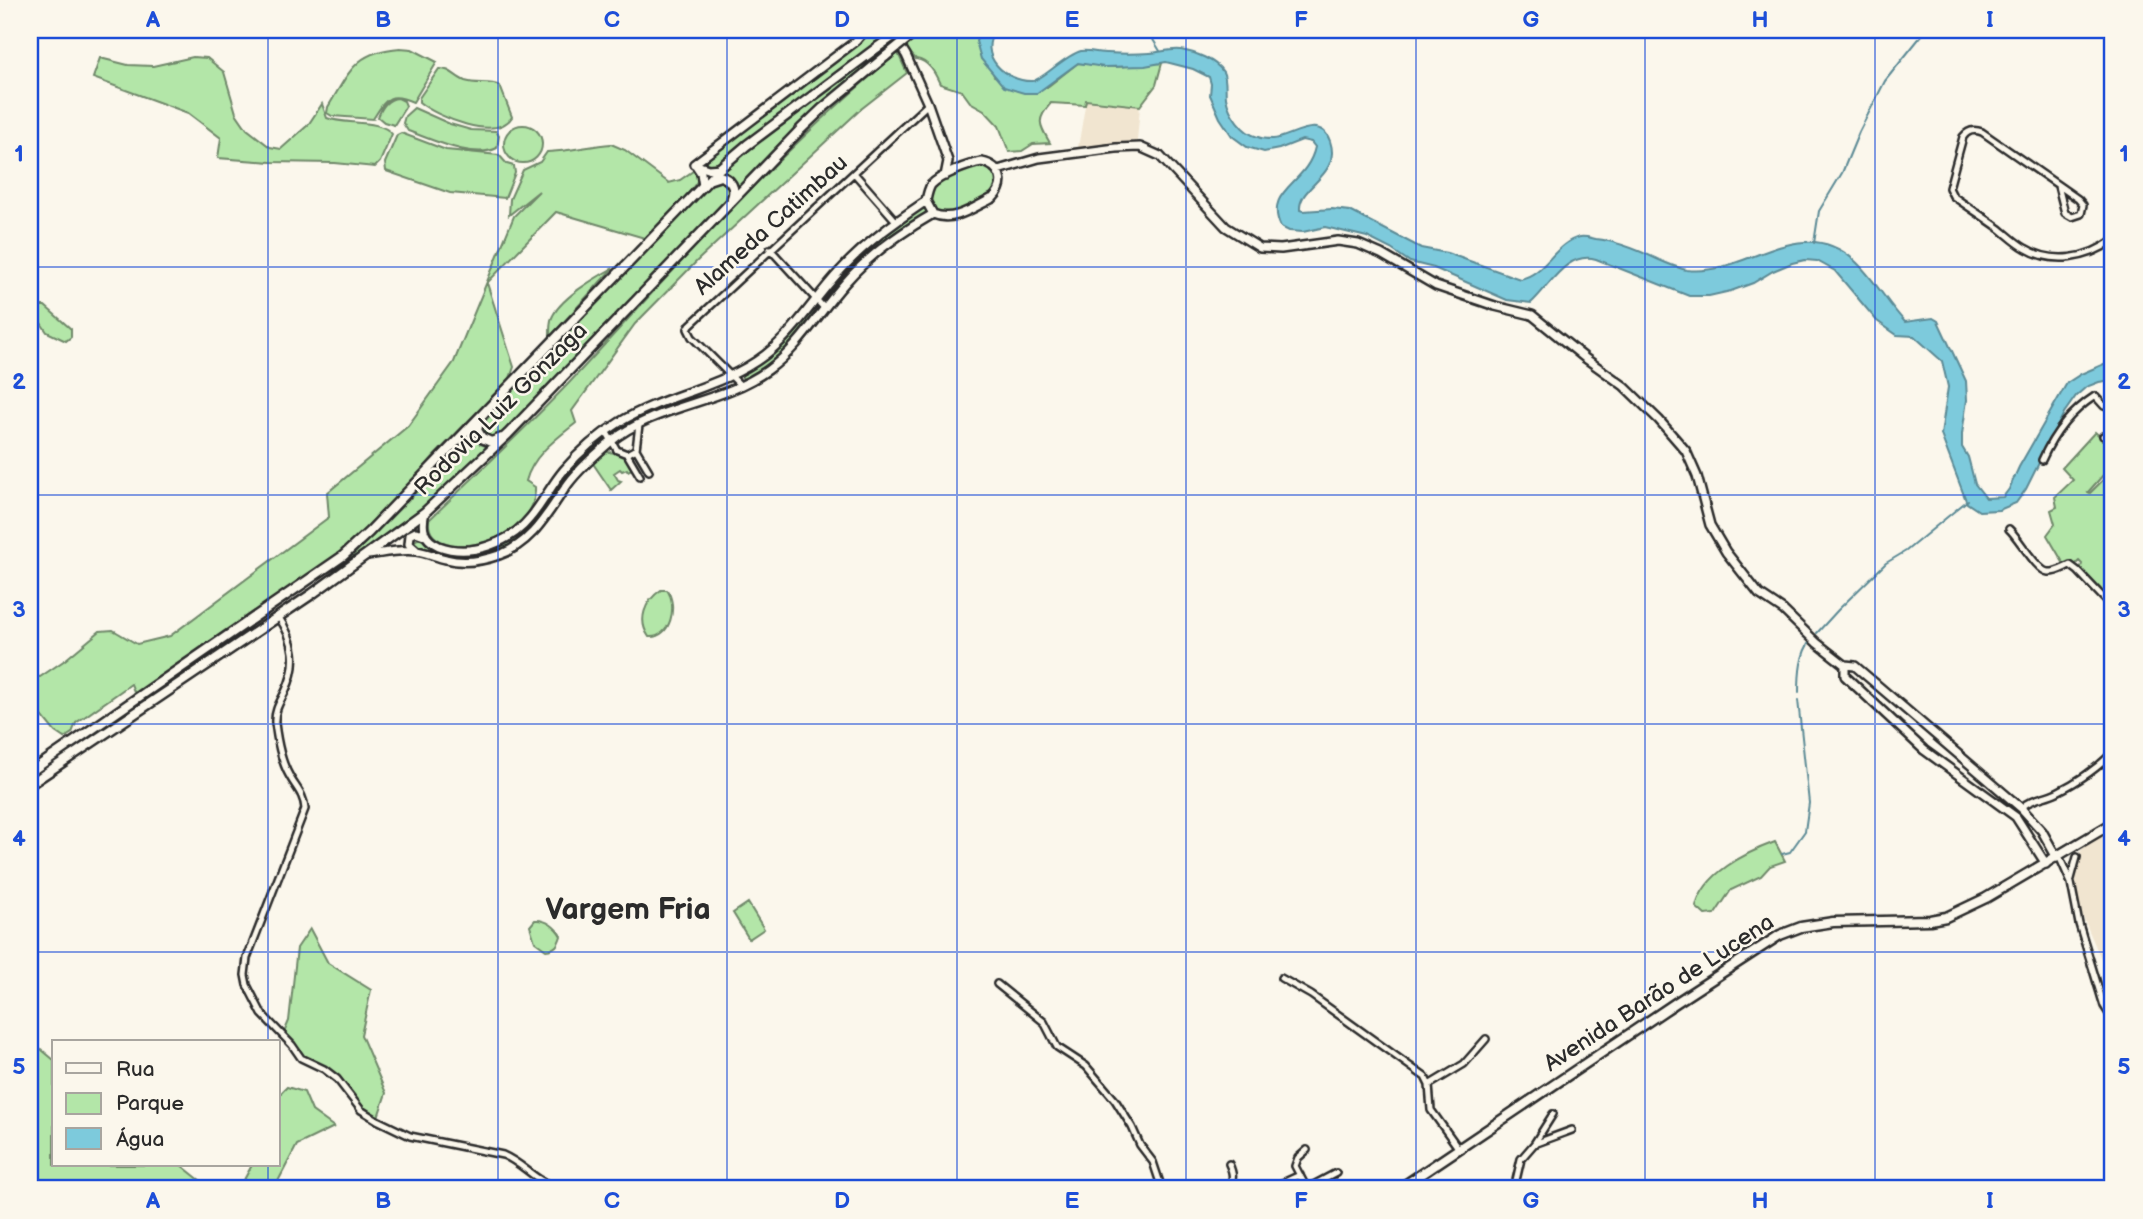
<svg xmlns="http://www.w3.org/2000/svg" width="2143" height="1219" font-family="'Balsamiq Sans',sans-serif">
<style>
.built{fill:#f1e5d0}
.green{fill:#b3e6a8;stroke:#6f886a;stroke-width:2}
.water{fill:#7dcadc;stroke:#5c8a95;stroke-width:2}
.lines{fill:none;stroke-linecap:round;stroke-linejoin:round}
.stream{stroke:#5c8a95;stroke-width:2}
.minor-casing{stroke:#2b2b2b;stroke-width:10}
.secondary-casing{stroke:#2b2b2b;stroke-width:12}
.primary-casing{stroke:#2b2b2b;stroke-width:13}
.trunk-casing{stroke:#2b2b2b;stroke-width:13}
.minor{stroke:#fbf7ec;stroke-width:5}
.secondary{stroke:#fbf7ec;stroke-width:7}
.primary{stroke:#fbf7ec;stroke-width:8}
.trunk{stroke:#fbf7ec;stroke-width:8}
.trunk-bridge-casing{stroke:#2b2b2b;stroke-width:13;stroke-linecap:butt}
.trunk-bridge{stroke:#fbf7ec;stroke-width:8}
.grid{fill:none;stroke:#1d4ed8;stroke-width:2;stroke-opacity:0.55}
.labels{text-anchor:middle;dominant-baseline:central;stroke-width:5;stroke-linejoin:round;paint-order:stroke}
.street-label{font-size:23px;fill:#2b2b2b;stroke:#fbf7ec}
.district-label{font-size:30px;font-weight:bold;fill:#2b2b2b;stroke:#fbf7ec}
.neatline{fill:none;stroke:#1d4ed8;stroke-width:2.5}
.grid-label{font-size:23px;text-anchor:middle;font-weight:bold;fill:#1d4ed8}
</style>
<rect width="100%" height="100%" fill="#fbf7ec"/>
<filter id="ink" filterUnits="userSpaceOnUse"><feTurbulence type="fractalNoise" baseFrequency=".0143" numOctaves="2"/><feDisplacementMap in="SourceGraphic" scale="14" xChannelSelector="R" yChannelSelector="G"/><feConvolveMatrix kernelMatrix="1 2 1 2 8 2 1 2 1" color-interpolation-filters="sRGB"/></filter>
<g filter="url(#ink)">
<!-- built -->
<path class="built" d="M1086,100L1140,106L1137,141L1078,148Z
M2113,827V987L2080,910L2074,875L2079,854L2085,845Z"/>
<!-- green -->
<path class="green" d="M871,30H887L890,35L784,112L719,163L708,165L704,163L703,159L851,48Z
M926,30H982L994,76L1046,88L1078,63L1115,67L1162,63L1156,85L1140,106L1086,100L1085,105L1051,103C1036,120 1039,124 1050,143L1033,144L1022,151L1009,152L999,126L984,110L970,102L962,91L940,84C935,73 929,61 916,59L904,47Z
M882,45L889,52L827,101L738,189L730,175L718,173L749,146Z
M400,48L412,49L437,62L413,102C389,91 386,99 373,119L332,116L327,113L328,107C350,71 354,52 400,48Z
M898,53L907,73L861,109L698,260L635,324L572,411L576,423C556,439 533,455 526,481L535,487C538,547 424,565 429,520C476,475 524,430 569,383C675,269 778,151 898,53Z
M100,58L128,65L153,66L193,57L207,58L224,72L236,113L247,129L270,147L281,149L308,125L322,104L327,118C344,125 381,119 392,134L380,162L375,167L335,163L271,162L218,158L221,138L188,113L93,78Z
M439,69C450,68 455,77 465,81C477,85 489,81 500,86L512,117C496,142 437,117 419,102V98Z
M398,98L404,101L406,106L394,125L384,122L378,117C382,107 387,99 398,98Z
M414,108L450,124L471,130L496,131L499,136L497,148C474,160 431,139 408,131L403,123L405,116Z
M504 144a19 19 0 1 1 38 0a19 19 0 1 1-38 0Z
M401,133L446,150L499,155L507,164L514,166L515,173L505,198L450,193L386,171L385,163L397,135Z
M611,144L625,150L669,183L680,180L693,171L699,172L701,176L688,194L653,233L716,177L731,185L728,205L503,436L495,440C485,436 479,432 485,421L648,239L556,212L487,283L514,367L510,378L433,457L411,483L339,555L151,686L135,694L131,684L76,723L72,733L64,738L55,732L30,701V675L40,677L65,660L100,631L113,630L137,644L170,636L329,517L327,493L408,426L454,362L514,216L539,191L509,215L510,199L523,170L540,162L547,152C569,151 589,146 611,144Z
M977,164L993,167L1001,183L991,197L955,215L937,214L927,201C933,179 959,174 977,164Z
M926,204L930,212L893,234L870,254L825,302L819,297L867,247Z
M613,268L550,337C550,332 550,325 551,320C558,299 595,278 613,268Z
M38,306H45L71,329V337L66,341L47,332L35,314Z
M813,306L818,311L817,314C796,341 774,363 745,381L741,376C773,354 790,338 813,306Z
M2095,432L2113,448V464L2088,492L2090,493L2113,470V605L2080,570L2082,564L2079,561L2074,566L2064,564L2047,535L2055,524L2051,510L2057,507L2055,497L2073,480L2062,468Z
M475,434L480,444L492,448L454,485L329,579Z
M607,452C619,453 630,455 632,469L628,471L627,469L622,471L620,469L614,473L618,480L621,481L611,490L592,462Z
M572,466L577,470C545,515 516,568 452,559C440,558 427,551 415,547L414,541C425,534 439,544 449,548C510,572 541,504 572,466Z
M661,590H667C678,605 671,639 649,637C637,620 645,601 661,590Z
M1775,842L1785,861L1770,866L1761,876L1731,890L1715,914L1705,915L1696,907C1703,874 1745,853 1775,842Z
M748,903L764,929L749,939L733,913Z
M535,920C546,919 556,927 561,936C558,945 556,949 546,950L535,942L530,926Z
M310,929L328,963L371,990L361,1035L386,1093L377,1120L357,1105L340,1083L308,1061L283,1035L289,1021L297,948Z
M30,1040L54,1060V1165H181L211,1189H30Z
M287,1087L304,1092L312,1111L334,1127L297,1145L274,1189H239L252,1165H278V1096Z"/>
<!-- water -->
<path class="water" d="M981,30H996C976,55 1006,82 1032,81C1041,81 1065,55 1081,51C1089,50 1099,53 1107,53C1121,54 1136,54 1150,53C1161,52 1170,49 1181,50C1194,52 1216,60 1223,72C1227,79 1225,89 1226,98C1229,113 1242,133 1258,137C1262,139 1269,139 1273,139C1290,138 1320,113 1330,141C1342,176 1298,185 1300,210L1303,211L1332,209L1350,211L1421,248L1447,253L1520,279C1545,275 1555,242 1580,237C1585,236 1591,238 1596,239C1617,241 1638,250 1657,259C1666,263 1677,268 1687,270C1746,277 1799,211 1854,260C1874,278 1887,303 1905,322L1933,318L1938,321L1966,381L1967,400L1962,434V447L1968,457L1975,484L1986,498L2003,497L2009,489L2019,467L2067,383L2081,374L2113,360V380L2099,382L2086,387L2076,396L2064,413L2026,489L2016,503L1999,510L1979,511L1967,503L1941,435L1948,387L1942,361L1914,336L1897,335L1877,321L1835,271L1817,261L1805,260L1792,263L1773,271L1753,283L1731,291L1709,296H1689L1596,259C1566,251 1550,286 1531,303L1507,300L1434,268L1410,262L1391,249L1367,237L1325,227L1303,232L1289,231L1281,227C1263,189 1307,185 1315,147L1311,142L1302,140L1279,149L1264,152L1247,147L1232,136L1220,118L1210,95L1211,84L1209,77L1193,69L1166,62L1145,66L1104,67L1078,63L1037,93H1024L1004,87L981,59L976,41Z"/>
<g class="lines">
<!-- stream -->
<path class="stream" d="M1152,30V38L1160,51
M1814,243L1819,211L1842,173L1859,132L1885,81L1926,30
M1817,633L1838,610L1886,563L1906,551L1968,500
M1799,692C1799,675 1800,653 1811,640
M1782,854L1790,852L1805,831L1809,803L1798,700"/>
<!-- minor casing -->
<g class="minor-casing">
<path id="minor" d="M854,173L896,221
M2058,186L2065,213L2072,217L2081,214L2083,205L2078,199L1982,132C1974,129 1968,130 1963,137L1949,188L1953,196C1968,207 1984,217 1999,228C2008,235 2016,243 2025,248C2053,265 2088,259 2113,240
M770,249L824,308
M741,386L692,337L688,329L690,325L928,104
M606,431L617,450L627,454L636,449L639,425
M2103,436L2113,435
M636,449L649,471
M627,454L640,476
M2042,460C2054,433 2070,412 2095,396L2104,406L2113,402
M2009,529C2019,538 2037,571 2048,572C2055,573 2063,568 2070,565L2078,571L2113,608
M278,616C295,641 299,664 285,692C280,702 274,711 275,723C277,739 281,761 289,775C295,787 304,794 305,809L247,958L245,975L247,985L262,1014L292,1045L301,1058L324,1069L337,1079L361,1110L377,1120L410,1136L503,1155C526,1165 534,1182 562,1189
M2021,808C2031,798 2045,798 2057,792C2077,782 2098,768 2113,752
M2059,856L2071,883L2079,924L2104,1006L2113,1020
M2071,879L2077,857
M1281,978L1311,995L1425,1077L1429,1085L1431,1110L1459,1149
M997,984L1044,1022L1057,1047L1086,1066L1115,1100L1132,1127L1140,1145L1153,1162L1162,1189
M1429,1085L1464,1064L1486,1039
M1534,1144L1572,1130
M1278,1185L1300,1175
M1174,1189H1179
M1220,1189C1234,1184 1235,1177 1229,1164
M1306,1189L1336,1173
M1307,1189L1295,1166L1298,1158L1307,1150
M1514,1189L1521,1159L1534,1144L1553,1114"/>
</g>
<!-- secondary casing -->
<g class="secondary-casing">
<path id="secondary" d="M890,30L906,55L928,104L948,161L945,176
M982,162C1001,166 1007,184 993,198C974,207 954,223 933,214L926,201C927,196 928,190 931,185C940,175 969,164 982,162Z
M694,164L856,41L865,30
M694,164L708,169L721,168
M695,164L701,173L703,186
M998,170L1039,158L1116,148L1140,147L1160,156L1226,227L1260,248L1281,249L1338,241L1358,244L1381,254L1436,286L1495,306L1532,315L1585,358L1624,386L1659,420L1686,451L1697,476L1710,525L1726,552L1759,594L1783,610L1817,643L1845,665L1855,666L2021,808L2042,831L2057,858
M425,512C421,528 423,539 439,546C470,558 510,543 530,518C543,503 551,485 564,470C580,451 599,435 620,422C666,394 722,388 765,355C794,333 814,299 839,272C864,244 895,222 926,201
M416,550L409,544L410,535L416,532L424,535
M368,555C383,553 400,549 416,551C426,552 436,557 446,559C464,564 482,561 499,555C533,543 548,512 568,484C579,469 594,456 609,443C656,404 719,405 768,370C800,347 819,312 845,283C870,254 900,233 933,214
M1845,665V676L1924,750L2016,817L2046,864"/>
</g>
<!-- primary casing -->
<g class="primary-casing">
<path id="primary" d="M1399,1189L1677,1002L1780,935L1801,927L1833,922L1930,920L1946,917L1986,898L2113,823"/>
</g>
<!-- trunk casing -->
<g class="trunk-casing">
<path id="trunk" d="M711,179L720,176C731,179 736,188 732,198
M480,419L477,430L482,438L491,442L502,438
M30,772L343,556L369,532L721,167L747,145L878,47
M30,784L312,594L425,512L508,434L801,129L823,108L886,56"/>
</g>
<!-- minor -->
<use href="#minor" class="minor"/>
<!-- secondary -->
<use href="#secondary" class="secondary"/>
<!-- primary -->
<use href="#primary" class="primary"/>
<!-- trunk -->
<use href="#trunk" class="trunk"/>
<!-- trunk-bridge casing -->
<g class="trunk-bridge-casing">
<path id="trunk-bridge" d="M878,47L902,30
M886,56L912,35"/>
</g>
<!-- trunk-bridge -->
<use href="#trunk-bridge" class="trunk-bridge"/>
</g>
</g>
<!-- grid -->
<path class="grid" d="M268,30V1042M498,30V1189M727,30V1189M957,30V1189M1186,30V1189M1416,30V1189M1645,30V1189M1875,30V1189M30,267H2113M30,495H2113M30,724H2113M30,952H2113M268,1165V1189"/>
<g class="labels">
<!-- street labels -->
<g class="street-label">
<text transform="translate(771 225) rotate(-42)">Alameda Catimbau</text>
<text transform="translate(501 409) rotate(-45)">Rodovia Luiz Gonzaga</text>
<text transform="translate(1659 993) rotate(-33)">Avenida Barão de Lucena</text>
</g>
<!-- district labels -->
<g class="district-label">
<text x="628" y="910">Vargem Fria</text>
</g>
</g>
<!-- margin -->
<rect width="2143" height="1219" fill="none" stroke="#fbf7ec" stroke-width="77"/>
<!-- legend -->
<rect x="52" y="1040" width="228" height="126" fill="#fbf7ec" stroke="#a8a59f" stroke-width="2"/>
<rect x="66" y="1063" width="35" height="10" fill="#fbf7ec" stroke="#a8a59f" stroke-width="2"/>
<text x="116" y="1076" font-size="21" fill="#2b2b2b">Rua</text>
<rect x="66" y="1093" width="35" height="21" fill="#b3e6a8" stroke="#a8a59f" stroke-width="2"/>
<text x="116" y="1110" font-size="21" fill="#2b2b2b">Parque</text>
<rect x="66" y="1128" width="35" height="21" fill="#7dcadc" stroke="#a8a59f" stroke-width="2"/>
<text x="116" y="1146" font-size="21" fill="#2b2b2b">Água</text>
<rect x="38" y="38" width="2066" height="1142" class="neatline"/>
<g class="grid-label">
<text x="153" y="27">A</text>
<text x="383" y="27">B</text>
<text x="612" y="27">C</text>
<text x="842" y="27">D</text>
<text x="1072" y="27">E</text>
<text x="1301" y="27">F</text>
<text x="1531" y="27">G</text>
<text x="1760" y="27">H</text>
<text x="1990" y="27">I</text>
<text x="19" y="161">1</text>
<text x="2124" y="161">1</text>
<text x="19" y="389">2</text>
<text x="2124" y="389">2</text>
<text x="19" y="617">3</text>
<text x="2124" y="617">3</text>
<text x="19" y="846">4</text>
<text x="2124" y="846">4</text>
<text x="19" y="1074">5</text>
<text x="2124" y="1074">5</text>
<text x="153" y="1208">A</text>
<text x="383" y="1208">B</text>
<text x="612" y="1208">C</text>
<text x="842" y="1208">D</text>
<text x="1072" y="1208">E</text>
<text x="1301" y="1208">F</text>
<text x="1531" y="1208">G</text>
<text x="1760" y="1208">H</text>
<text x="1990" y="1208">I</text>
</g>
</svg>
